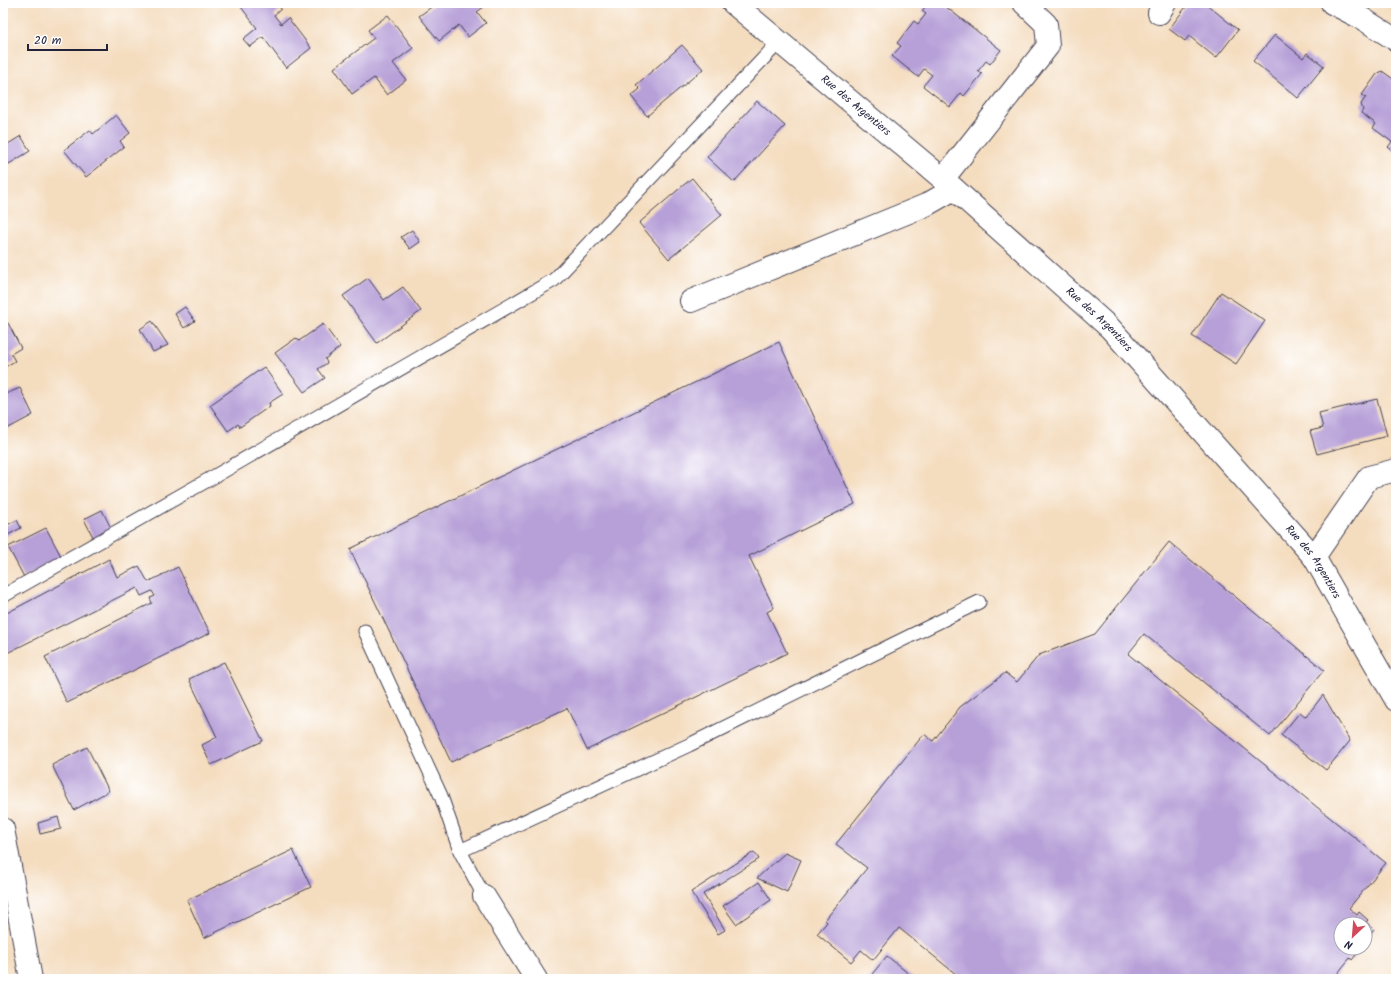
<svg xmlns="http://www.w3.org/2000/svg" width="1399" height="982" font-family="Kalam,sans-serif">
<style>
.building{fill:#b7a0d8}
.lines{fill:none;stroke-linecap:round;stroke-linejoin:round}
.service-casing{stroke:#423e4f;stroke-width:15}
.minor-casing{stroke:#423e4f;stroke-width:24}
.service{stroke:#fff;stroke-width:13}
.minor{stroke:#fff;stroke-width:22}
.labels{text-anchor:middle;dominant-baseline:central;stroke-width:3;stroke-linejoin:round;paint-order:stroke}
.street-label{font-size:11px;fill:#22223b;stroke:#fff}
</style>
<rect width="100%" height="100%" fill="#fff"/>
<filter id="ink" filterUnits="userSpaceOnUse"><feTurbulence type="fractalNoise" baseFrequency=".025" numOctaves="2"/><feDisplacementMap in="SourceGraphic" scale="8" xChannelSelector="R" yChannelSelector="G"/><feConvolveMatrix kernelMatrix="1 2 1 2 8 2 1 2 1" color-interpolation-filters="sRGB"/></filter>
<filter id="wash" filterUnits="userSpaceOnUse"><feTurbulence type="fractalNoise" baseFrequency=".012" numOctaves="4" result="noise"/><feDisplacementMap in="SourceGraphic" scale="16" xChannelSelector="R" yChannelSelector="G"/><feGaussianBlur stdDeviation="0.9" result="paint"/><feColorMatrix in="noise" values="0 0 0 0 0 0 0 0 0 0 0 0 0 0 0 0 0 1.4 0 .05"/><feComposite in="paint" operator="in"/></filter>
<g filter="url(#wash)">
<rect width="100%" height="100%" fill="#f4dcbe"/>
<g id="blocks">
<!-- building -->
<path class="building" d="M246,3H277L281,9L274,15L281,24L288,18L311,48L286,68L263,37L250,47L243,39L257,28L241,7Z
M437,3H489L477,12L486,23L468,37L459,25L439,41L419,16Z
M928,3H941L1001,50L990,64L986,61L978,71L982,74L964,96L961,93L950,107L923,86L932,75L924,69L918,77L892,56L901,46L897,43L914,21L918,24L926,14L922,11Z
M1189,3H1205L1238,30L1216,58L1189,36L1185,41L1169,29Z
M1393,3H1396V15H1395Z
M388,15L413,48L393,63L406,80L387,95L374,78L352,94L334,68L374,38L368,30Z
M1275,35L1303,58L1307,53L1324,66L1298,98L1253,61Z
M682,45L703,69L647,116L631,96L640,89L636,85Z
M1382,71L1396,81V96L1394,99L1396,100V153L1388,147L1392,142L1373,128L1376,124L1361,113L1363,110L1361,104L1366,97L1362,95L1377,74Z
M757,101L785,126L734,182L707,157Z
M116,115L130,133L120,141L124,147L86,177L64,150L90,130L93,134Z
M21,136L30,151L9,164L5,157L3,159V147Z
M692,178L722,215L669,259L639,223Z
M412,230L420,242L410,249L401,237Z
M368,278L384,300L403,287L421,311L377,343L343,296Z
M1221,292L1265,321L1236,364L1192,336Z
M185,307L195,321L184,328L175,314Z
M152,321L168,345L153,352L140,329Z
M8,323L21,348L11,354L15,361L3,368V325Z
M323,324L340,347L325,359L327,363L318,369L325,378L304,392L275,353L296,338L299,341Z
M779,342L855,504L749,556L774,608L767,612L787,653L587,750L567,708L451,762L350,549Z
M264,367L283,394L269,403L270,406L240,427L238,424L228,431L210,405Z
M20,388L33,415L3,431V395Z
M1377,399L1387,436L1317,454L1310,431L1323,428L1319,413Z
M102,510L113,532L95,541L84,519Z
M17,520L21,528L6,536L3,534V527Z
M46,528L62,558L24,577L8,547Z
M1169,542L1324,670L1270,736L1144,634L1128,654L1386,863L1349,908L1357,915L1359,912L1368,920L1366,922L1374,929L1365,940V924H1341V948H1358L1357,950L1359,951L1352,960L1350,958L1333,979H962L899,928L873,960L861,950L851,962L817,934L827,922L825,920L867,868L836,844L924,734L933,741L960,707L1005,673L1017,682L1039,655L1095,634Z
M109,559L117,577L139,566L148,582L178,567L210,633L67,703L45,657L152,603L150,598L155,596L152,591L141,596L137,588L7,653L3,646V615Z
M224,662L263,741L211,765L202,745L217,737L189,679Z
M1323,695L1350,741L1326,770L1281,735L1300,712L1306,717Z
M87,747L109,791L74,810L52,765Z
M58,817L61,829L40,834L38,823Z
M293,850L311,887L204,938L187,900Z
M754,852L759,859L703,894L725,930L718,934L691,892Z
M785,853L801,860L787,892L757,878Z
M759,882L771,900L736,924L723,906Z
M887,956L915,979H868Z"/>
</g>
</g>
<g filter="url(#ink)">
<use href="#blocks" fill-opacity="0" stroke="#423e4f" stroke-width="1"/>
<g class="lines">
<!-- service casing -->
<g class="service-casing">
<path id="service" d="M3,596L215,476L554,280L780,41
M365,631L441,796L460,851L484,896
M460,851L689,745L979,602"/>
</g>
<!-- minor casing -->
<g class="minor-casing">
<g id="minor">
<path id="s1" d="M733,3L943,179L1110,328L1314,557L1396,700"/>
<path d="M1332,3L1363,19L1396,40"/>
<path d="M1159,13L1165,3"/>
<path d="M943,179L1048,46L1046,24L1024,3"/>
<path d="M691,301L926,205L954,189"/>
<path d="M1314,557L1369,477L1396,470"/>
<path d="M3,829L31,979"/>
<path d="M484,896L536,979"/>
</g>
</g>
<!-- service -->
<use href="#service" class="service"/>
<!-- minor -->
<use href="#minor" class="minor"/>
</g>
</g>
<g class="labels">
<!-- street labels -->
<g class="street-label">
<text stroke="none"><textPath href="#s1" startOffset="160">Rue des Argentiers</textPath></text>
<text stroke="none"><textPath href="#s1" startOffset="484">Rue des Argentiers</textPath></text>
<text stroke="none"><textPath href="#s1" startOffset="808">Rue des Argentiers</textPath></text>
</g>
</g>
<!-- margin -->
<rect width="1399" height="982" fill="none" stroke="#fff" stroke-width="16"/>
<!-- north arrow -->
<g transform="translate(1353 936) rotate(206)"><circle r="19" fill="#ffffff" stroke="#a7a7b1"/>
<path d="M0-3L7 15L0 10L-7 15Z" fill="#d1495b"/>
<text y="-6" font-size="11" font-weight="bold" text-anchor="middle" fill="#22223b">N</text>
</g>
<!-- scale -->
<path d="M28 44v6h79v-6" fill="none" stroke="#22223b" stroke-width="2"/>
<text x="34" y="44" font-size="12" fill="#22223b" stroke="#ffffff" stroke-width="3" paint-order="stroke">20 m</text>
</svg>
